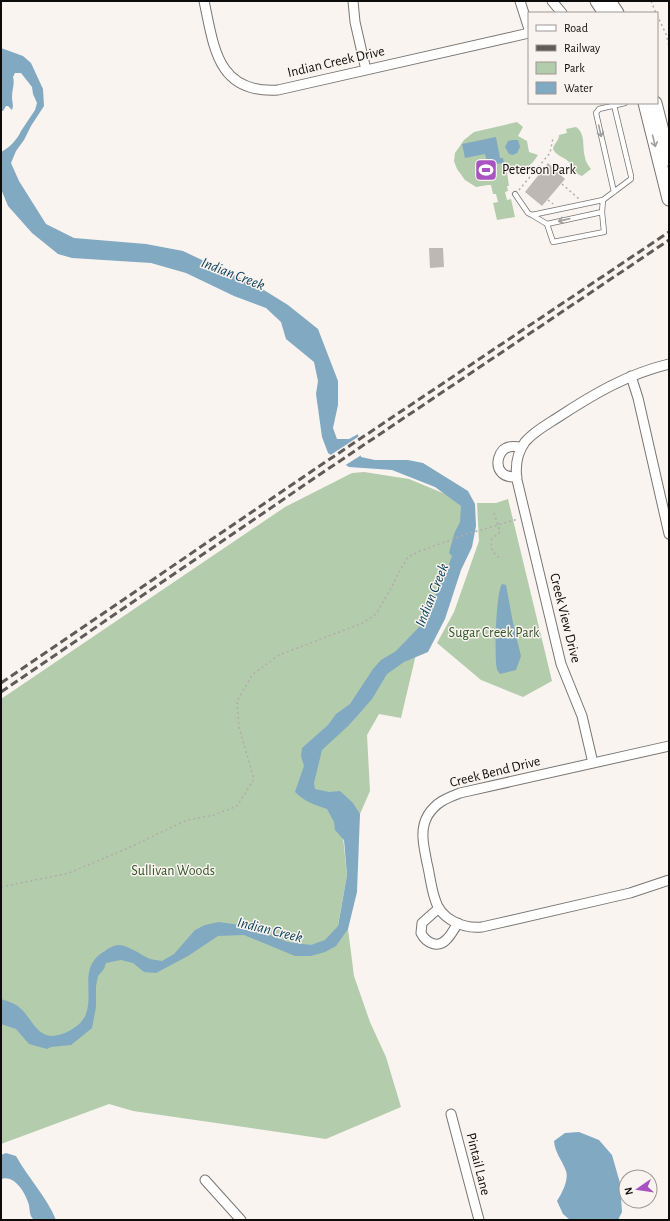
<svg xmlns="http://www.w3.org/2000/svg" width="670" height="1221" font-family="'Alegreya Sans',sans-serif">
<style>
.green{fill:#b3ccac}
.water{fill:#81a9c2}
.pier{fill:#faf4f0}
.building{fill:#beb8b4}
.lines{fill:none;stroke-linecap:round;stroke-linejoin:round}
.service-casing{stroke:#7a7571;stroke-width:6}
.minor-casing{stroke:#7a7571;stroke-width:11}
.secondary-casing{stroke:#7a7571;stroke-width:15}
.path{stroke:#b2adaa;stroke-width:1.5;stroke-dasharray:2 3;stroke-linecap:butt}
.service{stroke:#fff;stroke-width:4.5}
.minor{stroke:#fff;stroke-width:9}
.secondary{stroke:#fff;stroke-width:13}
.rail{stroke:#5f5b59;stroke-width:3;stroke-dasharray:8 4;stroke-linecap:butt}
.oneway{stroke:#9f9e9d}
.labels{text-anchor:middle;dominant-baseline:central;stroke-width:3;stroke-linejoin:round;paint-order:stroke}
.street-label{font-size:14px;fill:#0e0c0a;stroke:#faf4f0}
.poi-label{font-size:14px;fill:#0e0c0a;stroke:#faf4f0;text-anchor:start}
.park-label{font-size:14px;fill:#315525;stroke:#faf4f0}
.water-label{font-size:15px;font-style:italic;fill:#083f58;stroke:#faf4f0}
</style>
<rect width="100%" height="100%" fill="#faf4f0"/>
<!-- green -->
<path class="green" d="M517,122L523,127L518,136L527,141L529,152L538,155C529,170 522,169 507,172L509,186H507L508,191L505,192L507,200L511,199L515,217L497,220L493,203L498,202L496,194H493L491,185H488L476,187L465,180L457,169L454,161L455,153L464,140L474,132Z
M576,127C586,134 582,146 585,157C585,161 588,165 591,169L582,176C574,174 575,167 569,162C564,157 556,156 553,149C554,143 559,141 559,135L567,133L566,129Z
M364,472L409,479L467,503L471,521L421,633L401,718L379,714L367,735L370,791L360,814L341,818L347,875L338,925L348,929L354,976L370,1022L386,1057L401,1107L326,1139L133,1111L109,1104L1,1144V699L285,507L352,473Z
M508,499L552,681L523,697L481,680L437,643L454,612L479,541L477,503H496Z"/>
<!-- water -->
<path class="water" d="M1,48L23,56L31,63L43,89L44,106L31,126L24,140L16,151L11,163L19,181L46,224L74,238L146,244L183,251L259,287L288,305L318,329L338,381V405L333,428L337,439H349L358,434L361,457L375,460H408L423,463L468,491L475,504L476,526L472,547L461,570L445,619L428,652L404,662L387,674L372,699L358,715L348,726L322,750L314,783L315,789L329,792L340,791L353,803L360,814L357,892L348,929L336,946L325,952L311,956H295L244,935L218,936L188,956L156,973L144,972L133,963L121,960L106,963L104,969L98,976L96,986V1007L92,1028L71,1045L51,1047L47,1049L29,1044L16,1029L1,1024V999C7,1001 15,1003 20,1008C30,1016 36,1035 51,1036C57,1036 66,1033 71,1030C77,1026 83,1022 86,1014C94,992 78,966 105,951C108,948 115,945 119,945C128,945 141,955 150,959C153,960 158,960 162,961L174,954L195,930L205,925L219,922L247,926L288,942L311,945L325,940L338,926L347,875L344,840L335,830L334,822L327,809C315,805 305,802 295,792L304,766L301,756L302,748L328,725L336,714L350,704L373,669L381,660L396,651L420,626L444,577L452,556L449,553L454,534L460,522L461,506L435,487L392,470L349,467L328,453L322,437L316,394L318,381L314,362L286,339L281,322L266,308L234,296L186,273L151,263L72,258L58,254L32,233L8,206L1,189V152C8,149 18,139 21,131L35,110L37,103L33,94L32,87L21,73H15L13,77C15,84 12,89 12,97C12,102 14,105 12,110L8,106H6L3,111H1Z
M496,137L500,158H503L504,163L488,165L485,154L465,158L462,144Z
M513,140H518L520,147L517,153L513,155L509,154L505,147L508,141Z
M502,584L506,585L513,623L521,656L516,670L500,674C499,672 497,671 497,669C494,659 496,592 502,584Z
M579,1132L599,1140L612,1155L620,1183L622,1212L618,1220H570L563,1214L557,1201C562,1193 569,1180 566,1171C562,1160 555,1153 554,1141L565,1133Z
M6,1153L16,1156C28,1178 47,1197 56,1220H34C29,1215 30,1211 29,1205C26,1194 15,1174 1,1179V1155Z"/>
<!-- pier -->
<path class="pier" d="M361,435L363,454L344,466L329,456Z"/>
<!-- building -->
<path class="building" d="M548,163L565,179L542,206L525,192Z
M429,248H443L444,267L430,268Z"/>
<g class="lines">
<!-- service casing -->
<g class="service-casing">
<path id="service" d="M614,192L596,113L599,109L625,103
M515,194L528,213L532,215L603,200
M602,212L547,224L553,242L604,232L602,212L603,200L631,179V176L614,105
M532,215L547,224"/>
</g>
<!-- minor casing -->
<g class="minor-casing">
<path id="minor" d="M204,1C214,47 217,94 278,90L529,33
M353,1L355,22L366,70
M520,1L529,29
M552,1L562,13
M631,376L638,398L669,534
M517,477C512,477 506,477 502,473C494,465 499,449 509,447C513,446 518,447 522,447
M669,746L460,793C447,798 436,802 428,815C419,830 424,847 427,863C430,875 431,888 435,899C440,919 463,929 482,927L630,893L669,880
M593,763L582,716L561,664L517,480C515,466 517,453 525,442C533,432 546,425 557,418C592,395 627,374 669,364
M439,908L422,923L421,933C426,943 438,949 447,939C451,935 454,929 458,923
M451,1114L479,1220
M205,1180L241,1220"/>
</g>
<!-- secondary casing -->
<g class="secondary-casing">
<path id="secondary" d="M597,1L605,13
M609,1L617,13
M645,103L669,199
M655,103L669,159"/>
</g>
<!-- path -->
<path class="path" d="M651,1L656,13
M657,15L666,34L669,46
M562,184L579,199
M519,190L550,153L553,138
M548,200L553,204
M494,513L500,532L497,534L492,539C490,548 492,554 501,558
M1,887L69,873L126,849L187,820L214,815L237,806L254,779L239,727L237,701L252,675L279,655L363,623L376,614L390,590L400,570L408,557L420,551L467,534L518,519"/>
<!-- service -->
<use href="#service" class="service"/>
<!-- minor -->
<use href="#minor" class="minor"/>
<!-- secondary -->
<use href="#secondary" class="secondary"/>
<!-- rail -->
<path class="rail" d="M1,683L318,467L669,232
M1,692L322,473L669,240"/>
</g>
<!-- one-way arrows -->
<defs><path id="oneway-shaft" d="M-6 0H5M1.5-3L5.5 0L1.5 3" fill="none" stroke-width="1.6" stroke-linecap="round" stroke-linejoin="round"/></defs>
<g class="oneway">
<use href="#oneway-shaft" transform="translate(600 131) rotate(77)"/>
<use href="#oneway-shaft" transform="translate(654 141) rotate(76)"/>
<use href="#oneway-shaft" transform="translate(564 220) rotate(167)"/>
</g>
<!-- icons -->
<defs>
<g id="stadium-square" transform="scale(1.15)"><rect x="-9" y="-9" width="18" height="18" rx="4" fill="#a853c1" stroke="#faf4f0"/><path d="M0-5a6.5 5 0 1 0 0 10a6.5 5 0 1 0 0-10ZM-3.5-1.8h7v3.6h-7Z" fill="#fff"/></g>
</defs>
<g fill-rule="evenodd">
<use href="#stadium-square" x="486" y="170"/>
</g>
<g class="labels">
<!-- street labels -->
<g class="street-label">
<text transform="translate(336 62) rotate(-13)">Indian Creek Drive</text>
<text transform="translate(565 618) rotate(76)">Creek View Drive</text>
<text transform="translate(495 772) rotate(-14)">Creek Bend Drive</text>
<text transform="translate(478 1164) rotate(76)">Pintail Lane</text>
</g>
<!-- poi labels -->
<g class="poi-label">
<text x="502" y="170">Peterson Park</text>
</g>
<!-- park labels -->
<g class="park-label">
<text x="494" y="633">Sugar Creek Park</text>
<text x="173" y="871">Sullivan Woods</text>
</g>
<!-- water labels -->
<g class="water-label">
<text transform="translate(233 274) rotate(21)">Indian Creek</text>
<text transform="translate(432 595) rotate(-68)">Indian Creek</text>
<text transform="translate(270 930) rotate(14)">Indian Creek</text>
</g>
</g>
<!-- border -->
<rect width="670" height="1221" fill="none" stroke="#0e0c0a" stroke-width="4"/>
<!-- legend -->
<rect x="528" y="12" width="130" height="92" fill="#faf4f0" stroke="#9c9794"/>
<rect x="536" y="25" width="20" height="6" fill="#ffffff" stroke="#9c9794"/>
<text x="564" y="32" font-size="12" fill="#0e0c0a">Road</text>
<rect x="536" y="45" width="20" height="6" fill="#5f5b59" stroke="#9c9794"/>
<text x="564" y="52" font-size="12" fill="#0e0c0a">Railway</text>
<rect x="536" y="62" width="20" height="12" fill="#b3ccac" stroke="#9c9794"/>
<text x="564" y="72" font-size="12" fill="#0e0c0a">Park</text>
<rect x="536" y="82" width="20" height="12" fill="#81a9c2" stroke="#9c9794"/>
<text x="564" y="92" font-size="12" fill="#0e0c0a">Water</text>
<!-- north arrow -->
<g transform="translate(638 1189) rotate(257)"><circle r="19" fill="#faf4f0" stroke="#9c9794"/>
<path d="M0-3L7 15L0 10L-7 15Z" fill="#a853c1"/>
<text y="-6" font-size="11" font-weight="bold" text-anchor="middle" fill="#0e0c0a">N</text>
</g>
</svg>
